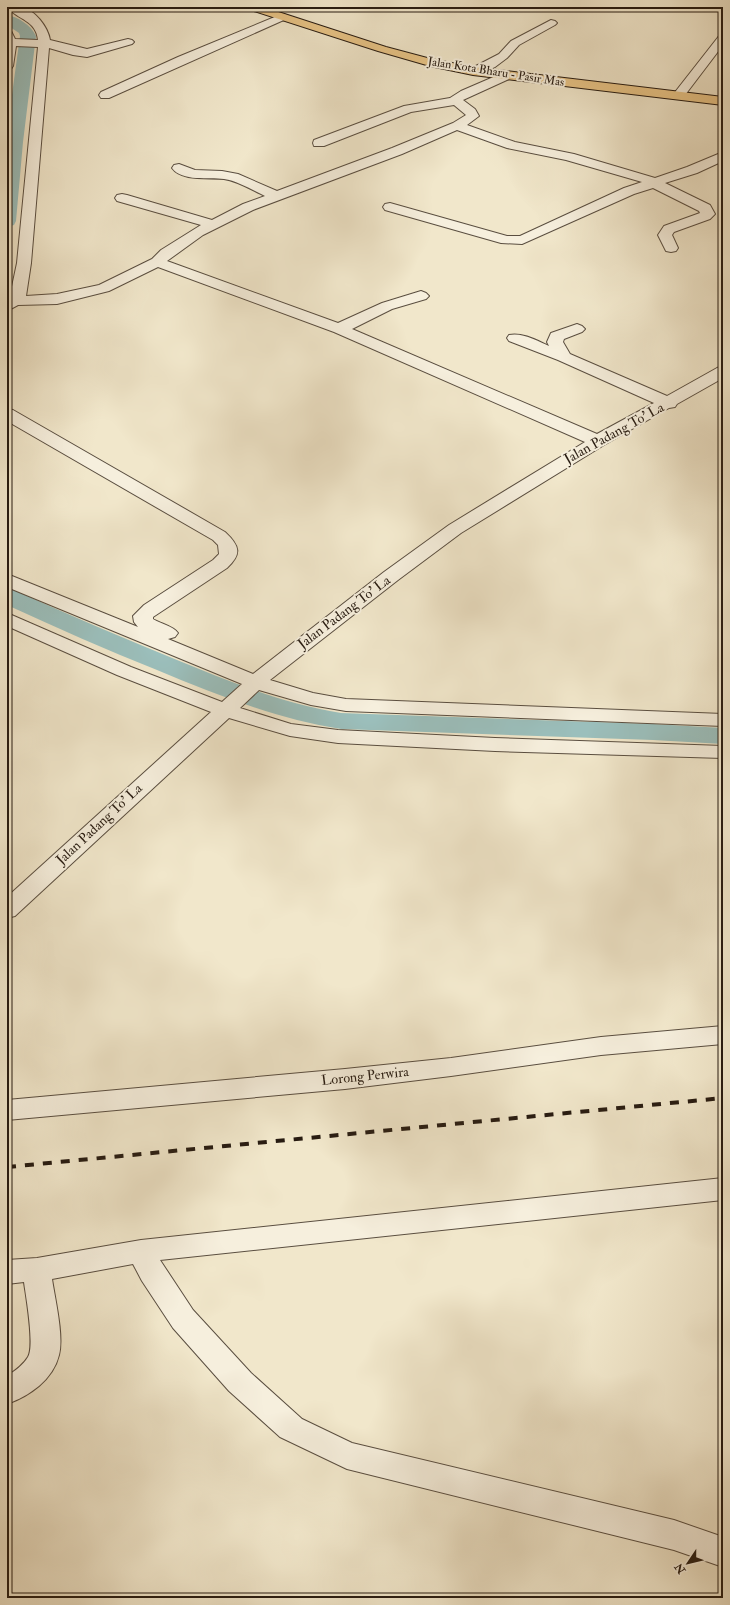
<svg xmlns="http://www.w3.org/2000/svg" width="730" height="1605" font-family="'IM FELL Double Pica',serif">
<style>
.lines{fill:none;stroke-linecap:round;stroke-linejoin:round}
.canal{fill:#9bbfbc;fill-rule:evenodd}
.minor-casing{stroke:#5a4e40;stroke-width:2}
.highway-casing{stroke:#271b11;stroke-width:2}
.minor{fill:#f6efdd;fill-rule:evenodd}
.highway{fill:#e8c486;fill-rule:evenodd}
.rail{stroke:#271b11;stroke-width:4;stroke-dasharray:9 9;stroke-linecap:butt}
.labels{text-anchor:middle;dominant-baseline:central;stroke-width:4;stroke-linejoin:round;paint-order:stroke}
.far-street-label{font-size:12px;fill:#271b11;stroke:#f6efdd}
.street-label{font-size:14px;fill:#271b11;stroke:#f6efdd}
</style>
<rect width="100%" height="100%" fill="#f1e7cb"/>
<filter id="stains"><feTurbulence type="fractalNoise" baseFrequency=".005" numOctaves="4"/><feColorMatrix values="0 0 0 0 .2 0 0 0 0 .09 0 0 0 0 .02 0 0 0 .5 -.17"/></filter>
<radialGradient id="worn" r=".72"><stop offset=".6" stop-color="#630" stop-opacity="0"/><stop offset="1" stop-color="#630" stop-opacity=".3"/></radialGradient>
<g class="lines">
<!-- canal -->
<path class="canal" d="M7,15C18,17 31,25 36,36L23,142L16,221L14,225L7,227V131L20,36L19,33L7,25Z
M7,588L16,591C69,615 123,638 177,660C231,682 284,704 341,713L653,724L723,728V744L653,740L341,729C277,719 217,695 157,670C107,650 57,628 7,605Z"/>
<!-- minor casing -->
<g class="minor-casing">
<path id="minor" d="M7,7C11,7 17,6 21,7C35,10 48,27 50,40L87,49L128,39L132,40L134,42L132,44L87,57L73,55L49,48L31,263L26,296L57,294L99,285L152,259L161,250L201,225L117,201L115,198L117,195L122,194L127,195L212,220L243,204L265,196C252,190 238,181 224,179C209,177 182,182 172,168L174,165L179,164L195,170L222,171L238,174L277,191L392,148L453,123L466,115L454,105L411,112L324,146H314L313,143L314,140L404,106L450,98L461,91L505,72L509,73L511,76L509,79L463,100L475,109L479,116L467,125L515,142L574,154L655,178L687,167L723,152V161L697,173L665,183L710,205L715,214L710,219L674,232L672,235L678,248L676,251L671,252L666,251L658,235L664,226L700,213L699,211L653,188L634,194L522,244L501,243L385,210L383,207L385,204L390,203L507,236H520L624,188L642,182L566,160L507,148L457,130L402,154L253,210L203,235L167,261L338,323L382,303L421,291L426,293L429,296L426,299L392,309L352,329L597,434L654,403L558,360L509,341L507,338L509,335C522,332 538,341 549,346L547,342L551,333L577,324L582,326L585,329L582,332L564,339L563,342L570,354L667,396L717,368L723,366V378L677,404L675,407L669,408L604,445L461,533L398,580L270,680L313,693L346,699L723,714V726L346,711L311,705L259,690L240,708L291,724L338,730L495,738L723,746V758L495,751L338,743L290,736L229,718L15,916L7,918V897L211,712L117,675L7,626V613L131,667L222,702L242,684L7,587V574L138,627L134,622L133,616L144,605L213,560L219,554L218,545L213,540L7,421V409L13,410L225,532C240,546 242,554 227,568L153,617V619C161,624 173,626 178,633L175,637L168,639L253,674L384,572L449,525L585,442L334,332L158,267L109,291L57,304L18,305L7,311V299L10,296L17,263L38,47L16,46L13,66L11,69L7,70V30L11,31L15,39L38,40C36,20 18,20 7,7Z
M282,14L286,15L288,17L286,19L109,98H101L99,95L101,92L178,57Z
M551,20L555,21L557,23L555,25L519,45L507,58L495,67L480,74H472L470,71L472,68L499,54L511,41Z
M723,35V45L682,99H674L672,96L719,36Z
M723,1026V1044L601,1055L451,1076L345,1089L7,1120V1100L345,1069L451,1058L601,1037Z
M723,1178V1200L160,1260L193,1310L251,1373L302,1419L352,1443L674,1520L723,1537V1567L674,1550L347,1469L280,1437L229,1391L173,1328L142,1281L133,1264L52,1279C55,1299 64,1336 59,1355C53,1380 29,1396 7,1404V1376C15,1371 23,1365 28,1357C35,1346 26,1297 24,1282L7,1284V1260L37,1258L141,1240Z"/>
</g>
<!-- highway casing -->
<g class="highway-casing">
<path id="highway" d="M246,7H263L386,47L431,59L473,67L723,97V105L473,75L430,66L378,51L248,9Z"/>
</g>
<!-- minor -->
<use href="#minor" class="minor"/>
<!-- highway -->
<use href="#highway" class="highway"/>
<!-- rail -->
<path class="rail" d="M7,1167L723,1098"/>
</g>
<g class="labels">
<!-- far-street labels -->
<g class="far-street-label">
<text transform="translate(496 72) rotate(9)">Jalan Kota Bharu - Pasir Mas</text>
</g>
<!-- street labels -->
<g class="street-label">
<text transform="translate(614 433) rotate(-29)">Jalan Padang To' La</text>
<text transform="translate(344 612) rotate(-37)">Jalan Padang To' La</text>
<text transform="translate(99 824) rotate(-43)">Jalan Padang To' La</text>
<text transform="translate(365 1076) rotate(-6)">Lorong Perwira</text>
</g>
</g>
<!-- margin -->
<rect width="730" height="1605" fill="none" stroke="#f1e7cb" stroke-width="24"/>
<rect x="8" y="8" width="714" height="1589" fill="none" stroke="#271b11" stroke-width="2"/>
<rect x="12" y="12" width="706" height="1581" fill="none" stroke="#271b11"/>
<!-- north arrow -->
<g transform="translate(688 1563) rotate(235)" stroke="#f6efdd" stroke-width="3" paint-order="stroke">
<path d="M0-3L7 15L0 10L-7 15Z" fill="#271b11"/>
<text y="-6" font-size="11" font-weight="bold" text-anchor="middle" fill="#271b11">N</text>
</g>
<rect width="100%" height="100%" filter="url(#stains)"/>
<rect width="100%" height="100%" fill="url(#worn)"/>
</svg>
